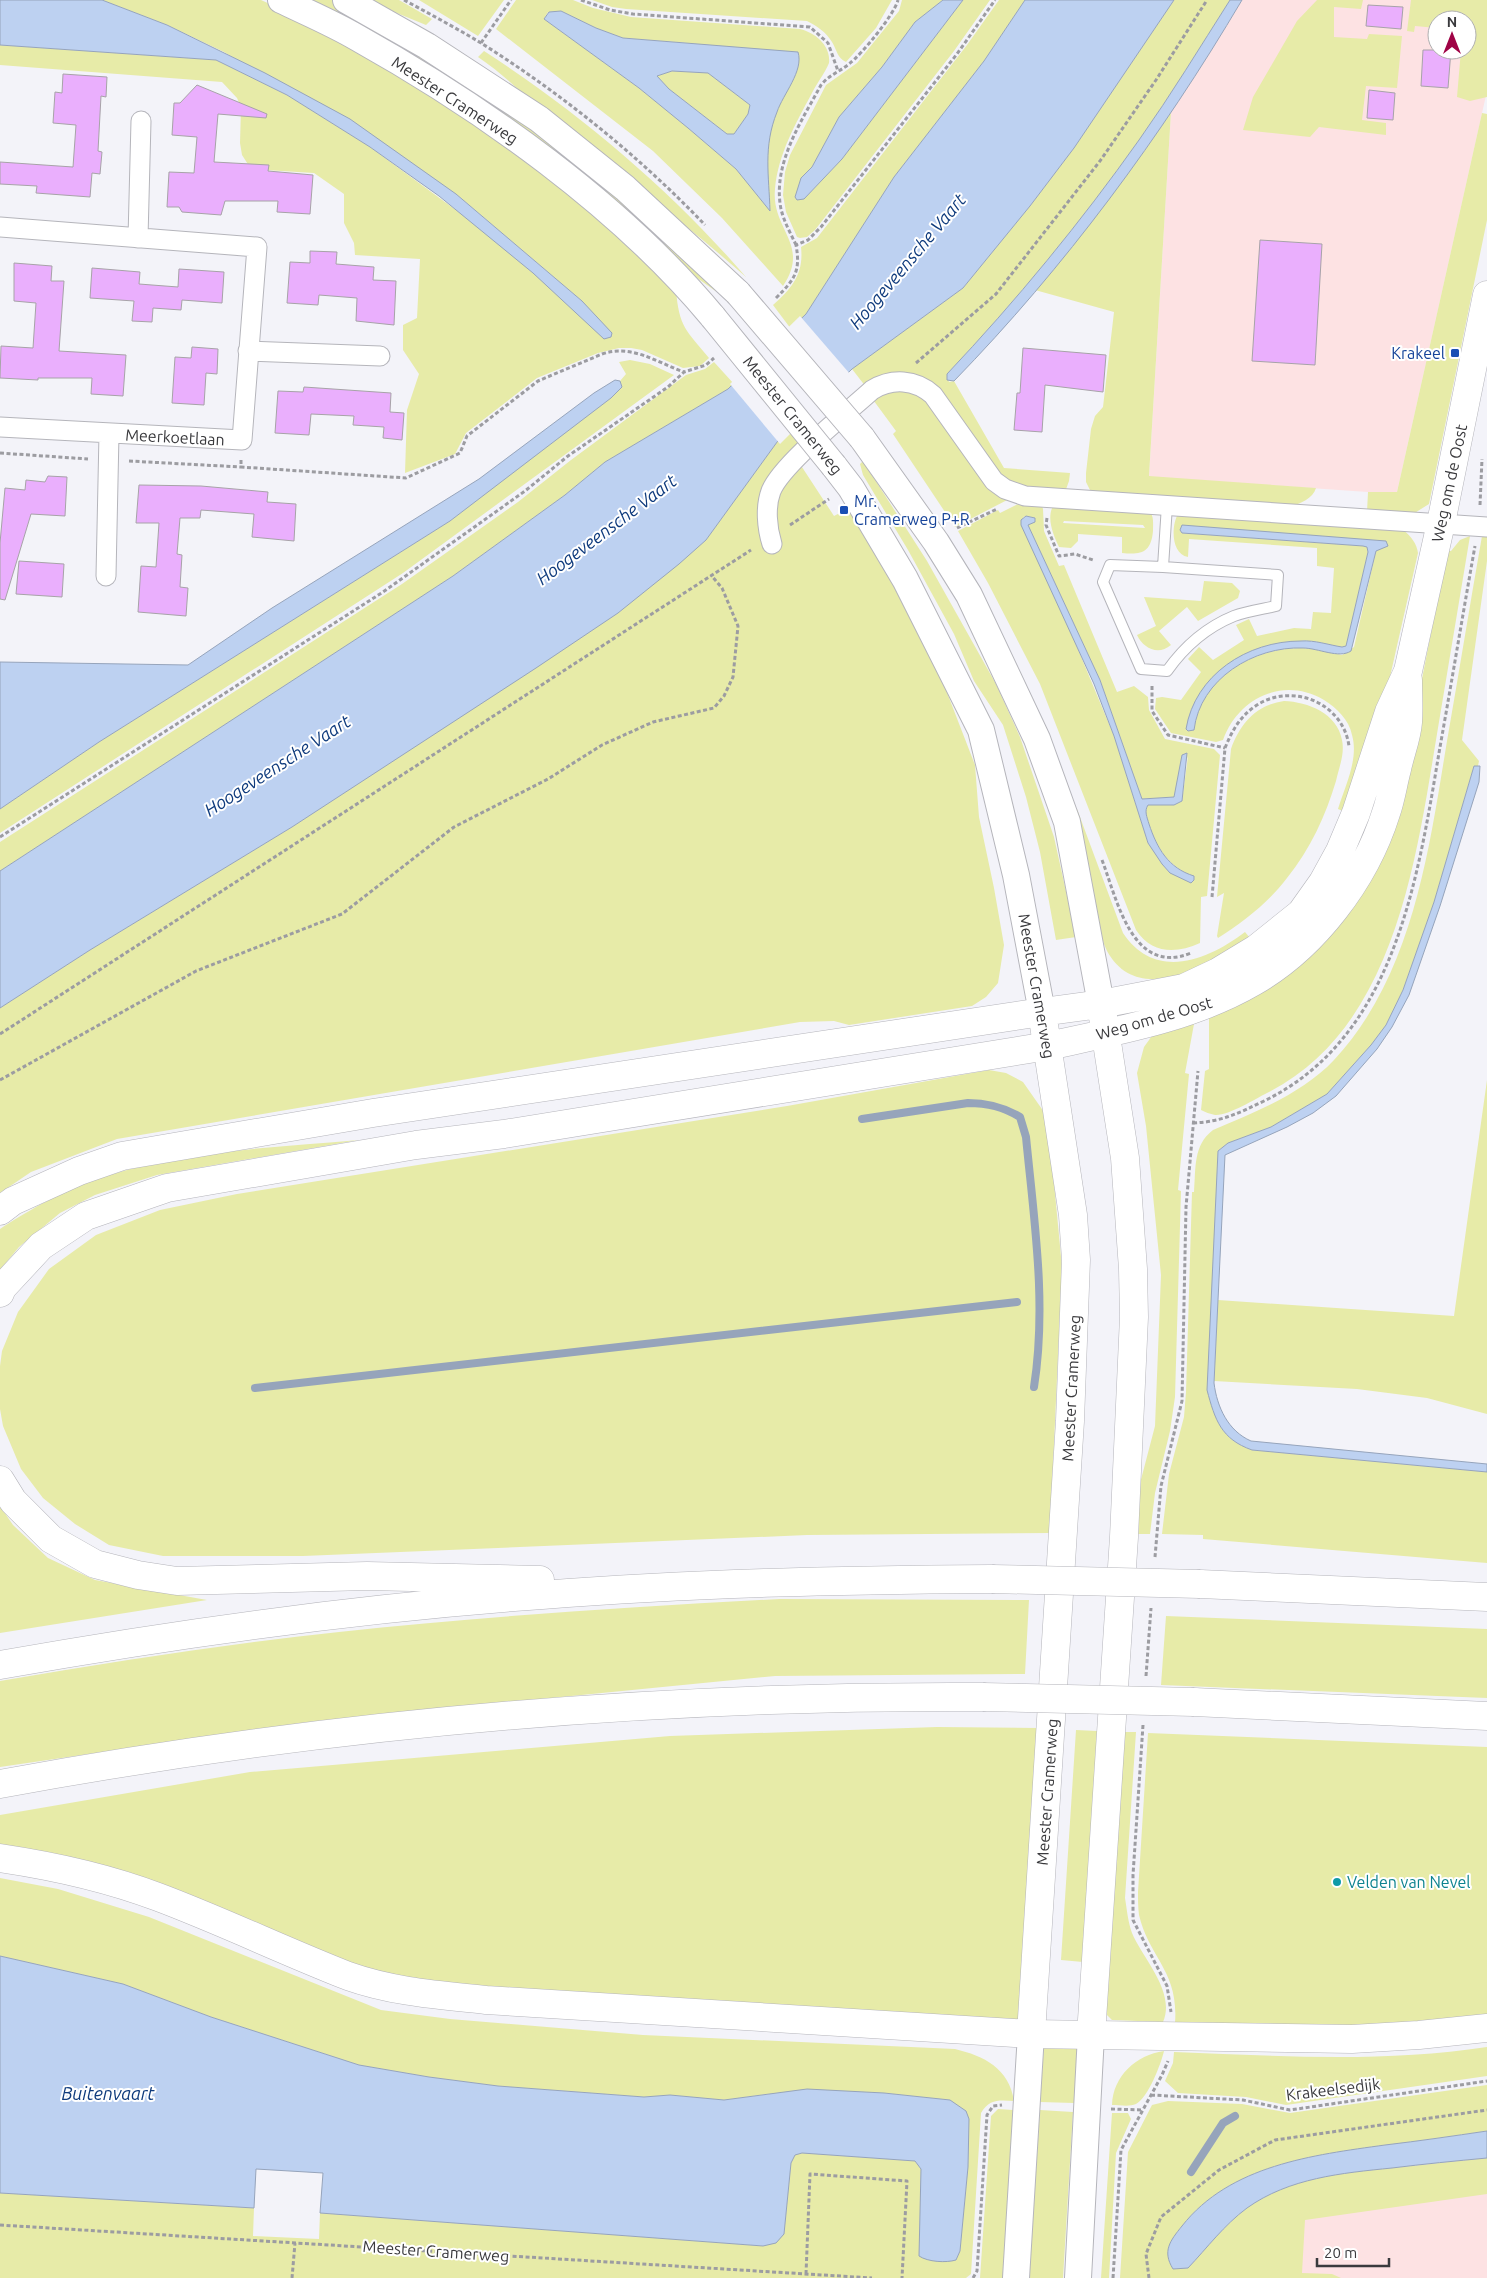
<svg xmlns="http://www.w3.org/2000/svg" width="1487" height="2278" font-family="Ubuntu,sans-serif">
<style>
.industrial{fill:#fde2e3;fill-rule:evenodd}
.green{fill:#e7eba8;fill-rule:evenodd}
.water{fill:#bdd1f1;stroke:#96a4bb;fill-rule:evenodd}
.pier{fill:#f3f3f9}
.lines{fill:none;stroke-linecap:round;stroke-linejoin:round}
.stream{stroke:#96a4bb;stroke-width:8}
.building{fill:#eaaffd;stroke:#a7a3a8}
.service-casing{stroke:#b5b5bb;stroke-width:12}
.minor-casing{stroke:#b5b5bb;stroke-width:21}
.secondary-casing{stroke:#b5b5bb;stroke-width:28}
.primary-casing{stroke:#b5b5bb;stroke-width:29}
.motorway-casing{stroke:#b5b5bb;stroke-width:29}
.path{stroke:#9c9ca1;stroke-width:3;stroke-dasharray:4 2.5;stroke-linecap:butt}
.service{stroke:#fff;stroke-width:10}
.minor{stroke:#fff;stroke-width:19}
.secondary{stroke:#fff;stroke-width:26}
.primary{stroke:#fff;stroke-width:28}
.motorway{stroke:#fff;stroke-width:28}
.secondary-bridge-casing{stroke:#b5b5bb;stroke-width:28;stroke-linecap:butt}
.motorway-bridge-casing{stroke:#b5b5bb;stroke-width:29;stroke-linecap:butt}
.secondary-bridge{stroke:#fff;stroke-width:26}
.motorway-bridge{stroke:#fff;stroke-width:28}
.transit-dot{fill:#1a4fb4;stroke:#fff;stroke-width:2}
.culture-dot{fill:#0f9aa8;stroke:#fff;stroke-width:2}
.labels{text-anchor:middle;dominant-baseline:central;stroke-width:4;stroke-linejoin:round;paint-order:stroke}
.street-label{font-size:16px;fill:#3a3a3d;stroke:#fff}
.transit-label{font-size:16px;fill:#164399;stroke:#fff;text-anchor:end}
.culture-label{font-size:16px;fill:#0d838f;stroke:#fff;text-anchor:start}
.water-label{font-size:18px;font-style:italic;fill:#0f3b7d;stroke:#fff}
</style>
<rect width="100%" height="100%" fill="#f3f3f9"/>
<!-- industrial -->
<path class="industrial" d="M1242,0H1487V91L1397,492H1368L1149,477L1171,112ZM1437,20H1467V50H1437Z
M1487,2148V2278H1172L1180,2249Z"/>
<!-- green -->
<path class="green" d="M102,0H261L294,15L430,90L583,202L676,290C679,327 686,330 709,358L700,366L683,368L642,350L631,348H619L598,353L537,378L466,433L455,454L405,473L407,410L419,374L403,350V325L417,318L420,259L355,255L354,243L344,223V194L314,173L251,169L242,155L240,143L241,107L237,98L222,82L0,65V45L216,60L287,95L370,147L479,227L533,273L582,301L456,194L224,52L167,25Z
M300,0H332L396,36L600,177L717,292Z
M365,0H399L432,19L426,25Z
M419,0H504L478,36Z
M516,0H573L593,8L631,17L800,29C816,33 831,46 829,63C825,73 817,83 812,93C796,123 778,154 775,189C771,230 811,244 783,286L722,218L653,151L496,29ZM561,11L596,28L623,38L687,43L797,70C786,92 772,116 768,141C764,164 769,187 770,210L736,169L688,128L639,88L544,19L548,12Z
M592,0H892L876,28L846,62C837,58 837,50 832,42C826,32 817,26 807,21L626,9L612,7Z
M902,0H943L915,22L882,67L839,117L812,167L801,178L804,199L842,159L963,0H990L954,51L815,230L807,237L800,238L797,237L786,212L783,195L785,172L790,155L826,85L857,63L899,11Z
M999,0H1025L984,61L894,177L806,314L791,329L773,305C792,288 804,274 801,247L817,238L967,45Z
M1174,0H1230C1200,47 1171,95 1139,140C1081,222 1016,301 947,374L949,382L954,381L1004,468L1070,473L1069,481L1065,492L1021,488L1005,482L942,396L866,387L852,369L963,288L1030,206L1074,148Z
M1317,0H1363L1361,9L1334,7V37L1367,39L1369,34L1402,36L1397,88L1366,86L1362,120L1386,123V135L1319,127L1310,137L1243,130L1253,97L1297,21Z
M1411,0H1487V97L1470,101L1457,97L1461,50H1467V20H1437V28L1415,26L1414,32L1407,31Z
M484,51C581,114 670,189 746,277C683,221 615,172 551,118C526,98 505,75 478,57Z
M672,71L708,73L750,105L748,114L734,134H727L669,89L657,76Z
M1171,112L1149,476L1316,488C1313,499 1300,503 1290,507L1092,494L1086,482V473L1091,429L1095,416L1103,407L1114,312L1035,290C1083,233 1130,174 1171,112Z
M1482,113L1487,114V220L1429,504L1413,514L1367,512L1368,492H1397Z
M630,360L650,364L674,375L403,573L0,833V809L99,742L450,521L622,387L620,381L626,374L619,362Z
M714,362L734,384L728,389L605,462L565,495L453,576L0,871V842L402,584L518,502L571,460L686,375L705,369Z
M891,389L920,394L1011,498L955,527L893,434L896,431L871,397Z
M793,426L805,442L781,467L774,525L777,496L800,464L834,516L849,508L887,568L941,677L975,765L979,817L994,888L1004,945L998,983L986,997L972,1006L849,1025L834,1021L800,1022L117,1139L31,1172L0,1193V1008L90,950L292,827L618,613L706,540L780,438Z
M863,461L927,561L996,684L1020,737L1054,837L1076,937L1056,940L1040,852L1026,797L1003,725L974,681L954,634L908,550L863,475L860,464Z
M1024,501L1041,503L1043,509L1044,531L1059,566L1064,565L1117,692L1134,686L1148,697L1149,710L1165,739L1214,749L1220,755L1207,896L1201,897L1200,943C1176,954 1152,954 1136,930L1040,684L988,583L958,531L998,510L1000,513ZM1027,516L1035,518L1028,525L1100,680L1142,799L1174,797L1188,756L1182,801L1174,805H1147C1144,811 1147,817 1149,824C1157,848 1167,864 1190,875L1170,873L1162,864L1148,843L1114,736L1023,517Z
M1055,503L1150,511C1154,518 1153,523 1153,531C1151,553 1141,555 1122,553V537L1078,534V541L1071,548L1059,547C1053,534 1045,516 1055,503ZM1064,521L1143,525L1145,528L1063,523Z
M1178,514L1403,530C1411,536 1417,544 1418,553L1387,690L1345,812L1338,809C1345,786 1359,759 1352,735C1349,720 1337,708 1324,700C1283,676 1238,698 1223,740L1216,742L1171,733L1155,709L1156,698L1162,697L1181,700L1201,672L1188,659L1199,647L1213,660L1244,640L1236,625L1249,619L1257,636L1294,628L1311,629L1313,612L1331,613L1334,568L1317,566V548L1189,539L1188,557C1171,554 1171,526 1178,514ZM1180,530L1380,547L1376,551L1354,647L1342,655C1329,652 1315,648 1301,648C1252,648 1200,679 1194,730L1187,725C1200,673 1249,641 1301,641C1315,640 1329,645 1342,647L1346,646L1368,552L1367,547L1363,546L1182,533Z
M1470,536C1459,602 1448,668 1437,734C1416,860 1395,1029 1267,1093C1255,1099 1228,1116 1215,1115C1210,1114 1205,1112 1201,1110L1205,1071L1209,1069V1018L1194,1024L1185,1073L1189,1074L1178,1190L1181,1191L1175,1397L1170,1431L1155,1493L1150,1534H1135L1138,1491L1155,1426L1161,1275L1146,1126L1137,1073L1144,1047L1154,1033L1292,962L1403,776L1447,551H1451L1460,540Z
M1482,536H1487V561L1462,740L1479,761L1478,766H1474L1473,769L1434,902L1403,990L1386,1025L1371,1045L1327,1094L1271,1127L1228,1143L1218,1151L1212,1408C1221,1431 1228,1441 1252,1450L1487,1472V1563L1203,1539V1535L1162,1534L1169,1474L1184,1417L1186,1392L1192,1192H1194C1196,1168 1193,1145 1213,1130C1255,1112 1302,1094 1334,1060C1413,975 1429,850 1447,741C1459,672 1470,604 1482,536Z
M1204,581L1232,583L1240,591L1238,598L1198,621L1187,607L1159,631L1171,645C1158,656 1143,648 1137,635L1156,626L1144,597L1201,601Z
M1284,701C1308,702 1337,713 1342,740C1345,754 1339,767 1336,781C1325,817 1311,848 1287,878C1269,902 1243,922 1218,938L1217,936L1224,893L1217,897L1231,749C1240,724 1256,705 1284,701Z
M1077,809L1123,933C1155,981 1207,961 1245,932L1250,938C1211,963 1139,1009 1107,951C1099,935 1098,913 1094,895C1088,867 1080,838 1072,810Z
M989,1070L1006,1073L1023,1082L1044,1112L1054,1183L1062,1267L1050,1533L807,1535L303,1556H163L109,1545L75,1524L43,1498L21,1469L3,1426L0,1409V1366L2,1351L18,1312L49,1269L96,1235L160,1210L237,1194L787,1106Z
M1487,1080V1414L1427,1398L1357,1389L1214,1381L1218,1300L1454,1316Z
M359,1140L157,1175L95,1195L60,1213L19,1247L0,1270V1229C23,1214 62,1191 88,1182C174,1151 269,1148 359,1140Z
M0,1506L13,1525L48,1558L95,1580L207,1600L0,1633Z
M780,1599L1029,1600L1025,1674L775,1676L308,1722L0,1767V1681C113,1662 226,1644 339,1632C486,1616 633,1607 780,1599Z
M1166,1616L1487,1629V1698L1161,1685Z
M937,1727L1038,1728L1021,2026L460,1989L386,1977L0,1848V1815L250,1772L670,1736Z
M1076,1730L1097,1731L1083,1962L1061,1960Z
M1123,1732H1136L1125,1898C1127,1910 1128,1922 1132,1933C1143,1959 1176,1992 1163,2022L1112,2020L1106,2014Z
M1148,1733L1487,1747V2018L1345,2029L1175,2023C1179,1971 1149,1958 1139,1915C1138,1908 1138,1899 1138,1892Z
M0,1878L58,1889L149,1917L381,2010L450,2019L643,2035L955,2049C984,2056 1009,2068 1014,2101C999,2100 989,2099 981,2113L971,2274L966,2278H0V2193L254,2208L253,2236L319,2239L320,2213L763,2246L784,2234L791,2163L795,2155L802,2153L915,2161L921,2169L919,2256L956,2260L960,2251L968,2167L969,2119L950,2100L884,2093L768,2094L724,2100L670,2095L644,2097L498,2086L429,2077L359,2065L211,2017L123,1984L0,1956Z
M1044,2045L1078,2046L1074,2103L1040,2102Z
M1487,2047V2076L1286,2105L1246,2097L1178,2093L1165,2081L1173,2063L1174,2052C1278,2056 1384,2063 1487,2047Z
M1164,2051C1161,2064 1148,2098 1136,2104C1129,2107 1120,2105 1112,2105C1113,2076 1136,2055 1164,2051Z
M1487,2085V2131C1452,2136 1417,2141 1381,2146C1311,2155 1229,2166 1182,2226C1171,2240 1162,2252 1173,2269L1188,2268C1207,2248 1224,2225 1247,2208C1289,2178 1342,2173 1392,2168C1424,2165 1455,2161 1487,2158V2194L1305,2220L1302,2273L1332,2274L1341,2278H1120L1128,2152L1152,2105L1168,2101L1242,2104L1290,2113Z
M998,2109L1013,2110L1003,2278H980L991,2116Z
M1040,2110L1073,2112L1063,2278H1029Z
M1112,2113H1128L1131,2119L1116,2153L1109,2278H1101Z"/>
<!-- water -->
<path class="water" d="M0,0H102L167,25L265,73L350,119L456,194L582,301L612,333L611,337L604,339L533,273L439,196L370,147L287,95L216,60L0,45Z
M943,0H963L842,159L804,199L797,200L795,197L801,178L812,167L839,117L882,67L915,22Z
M1025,0H1174L1074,148L1030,206L963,288L852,369L793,426L780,438L706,540L679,564L618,613L536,668L292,827L90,950L0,1008V871L453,576L565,495L605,462L728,389L806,314L894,177L984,61Z
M1230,0H1242C1161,137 1065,267 954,381L947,380V374C1016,301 1081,222 1139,140C1171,95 1200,47 1230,0Z
M561,11L596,28L623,38L798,52C804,71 783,94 777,112C763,147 769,175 770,211L736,169L688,128L639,88L544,19L549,12ZM672,71L708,73L750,105L748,114L734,134H727L669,89L657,76Z
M615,380L620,381L622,387L611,398L450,521L99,742L0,809V662L188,665L272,608L479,479L594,393Z
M1026,516L1035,518V522L1028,525L1100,680L1142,799L1174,797L1182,755L1187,753L1182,801L1174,805H1148C1144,811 1147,817 1149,824C1157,848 1168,868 1194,876V880L1191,883L1170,873L1162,864L1148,843L1114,736L1094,684L1021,525V520Z
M1182,525L1386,541L1388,546L1376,551L1351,651C1339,659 1318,648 1303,648C1254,646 1200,679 1194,730L1188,731L1186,729C1195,675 1247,641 1301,641C1315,640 1329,645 1342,647L1346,646L1368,552L1367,547L1363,546L1182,533L1180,530Z
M1474,766H1480L1479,782L1440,906L1409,995L1392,1027L1377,1049L1336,1096L1313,1113L1287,1127L1225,1155L1214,1383C1217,1407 1228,1431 1251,1441L1487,1464V1472L1252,1450C1221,1439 1215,1420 1207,1390L1218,1151L1228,1143L1271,1127L1327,1094L1371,1045L1386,1025L1403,990L1434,902Z
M0,1956L123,1984L211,2017L359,2065L429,2077L498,2086L644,2097L670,2095L724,2100L807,2089L884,2093L950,2100L966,2111L969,2119L968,2167L960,2251L956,2260C946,2263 928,2262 919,2256L921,2169L915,2161L802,2153L795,2155L791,2163L784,2234L776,2243L763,2246L320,2213L323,2173L256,2169L254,2208L0,2193Z
M1487,2131V2158C1455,2161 1424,2164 1392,2168C1342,2173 1289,2178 1247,2208C1224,2225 1207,2248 1188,2268L1173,2269C1162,2251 1170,2241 1182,2226C1230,2165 1313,2155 1385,2145C1419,2141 1453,2136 1487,2131Z"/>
<!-- pier -->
<path class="pier" d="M800,316L850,374L780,444L730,384Z"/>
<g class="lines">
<!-- stream -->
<path class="stream" d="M862,1119L968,1103C988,1103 1003,1107 1020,1117L1026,1137C1034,1220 1047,1304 1034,1387
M255,1388L1017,1302
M1191,2172L1223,2123L1235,2116"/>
</g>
<!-- building -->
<path class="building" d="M1368,5L1403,7L1401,29L1366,26Z
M1423,50H1451L1448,88L1421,86Z
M63,74L107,77L106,97L101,96L98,151L102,152L100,174L92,173L90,197L36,193L37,186L0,184V162L73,167L76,125L53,123L55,92L62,93Z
M197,85L267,114L266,118L218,114L214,162L269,165L268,171L313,175L310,214L277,212L278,201H225L221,215L182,212L179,207H167L169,172L194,173L197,137L172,135L174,103H180Z
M1369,90L1395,93L1393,120L1367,118Z
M1260,240L1322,244L1315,365L1252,361Z
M310,251L337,252L336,264L374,267L373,280L396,281L394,325L356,321L357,298L319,295L318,305L287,303L290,262L310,263Z
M14,263L52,266L51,281H64L59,351L126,355L123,396L91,394L92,378H38V380L0,378L1,346L33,348L36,303L14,301Z
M92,268L140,272L139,284L178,287L179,269L224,272L222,303L182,300L181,310L153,308L152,322L132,321L134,301L90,298Z
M192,347L218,349L217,374L206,373L204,405L172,403L175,357L191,358Z
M1023,348L1106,355L1103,392L1045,385L1042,432L1014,430L1017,393H1020Z
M304,387L391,393L390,412L404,413L402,440L383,438L384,427L353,425L354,416L311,414L309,435L275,433L278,391L303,392Z
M48,476L67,477L65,516L31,514L5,600L0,599V543L5,488L25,490L26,480L45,482Z
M139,485L201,486L268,492L267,502L296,504L294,541L252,537L254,514L201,510L200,518H180L177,554L182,555L180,587L188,588L186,616L138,612L141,566L156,567L159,523H136Z
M19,561L64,564L62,597L16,594Z"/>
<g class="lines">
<!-- service casing -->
<g class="service-casing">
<path id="service" d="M1163,567L1110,565L1103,582L1141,669L1167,671C1184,647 1207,627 1234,616C1247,611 1263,609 1276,606L1278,575L1163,567L1167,505"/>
</g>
<!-- minor casing -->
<g class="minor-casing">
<path id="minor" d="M0,227L257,247L242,440L0,427
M138,238L141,121
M248,351L380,356
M772,544C767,528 765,507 771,491C782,464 848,412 872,390C892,378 915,379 933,395L994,481L1005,489L1025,496L1487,527
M106,576L109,434"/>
</g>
<!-- secondary casing -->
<g class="secondary-casing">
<path id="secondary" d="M281,0C306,12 332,23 356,37C483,108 620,205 713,317
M346,0L427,46L539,119L625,188L738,293
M862,438L936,542L969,595L1037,739L1067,822L1101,1004
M834,466L851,488L905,579L981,730L1016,875L1042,1012
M1016,2278L1031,2034
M1078,2278L1091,2035"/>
</g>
<!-- primary casing -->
<g class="primary-casing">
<path id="primary" d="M1048,1046C1117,1031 1191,1018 1253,982C1314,947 1365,880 1386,813C1391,799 1393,784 1397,769C1400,754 1407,737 1408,722C1409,708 1408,694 1408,680
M1031,2034L1070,1421L1076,1260L1073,1215L1042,1012L1101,1004L1184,988L1218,972L1256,949L1301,913L1323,882L1340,851L1356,813L1389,712L1408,671L1441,523L1487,295
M1091,2035L1124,1537L1134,1317L1133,1269L1125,1158L1101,1004"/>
</g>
<!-- motorway casing -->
<g class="motorway-casing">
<path id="motorway" d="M0,1211L13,1201L79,1171L122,1156L373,1113L1042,1012
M0,1293L2,1288L41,1246L86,1216L167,1188L416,1145L504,1134L1048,1046
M0,1480L13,1501L51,1539L95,1564L138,1575L177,1581L367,1576L540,1580
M1200,1584L1487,1597
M0,1665C179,1633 360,1608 542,1595C692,1583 842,1580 992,1579
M1194,1702L1487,1716
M0,1784C324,1724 654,1695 983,1697
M0,1858C54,1866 108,1878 158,1897C222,1921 284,1951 348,1976C393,1992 439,1995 486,2000L1031,2034L1352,2039L1419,2035L1487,2028"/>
</g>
<!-- path -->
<path class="path" d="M404,0C430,14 456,28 481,43C562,94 639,156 705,225
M581,0L610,10L633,14L810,27L828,43L838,71
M481,43L511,0
M796,245C791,234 784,222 781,209C772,165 801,122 821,85C829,75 839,72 849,64C862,54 894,15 898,0
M776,298C794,280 801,272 796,245L808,240L821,227L957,54L995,0
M916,363L996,294L1100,161L1156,80L1207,0
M0,453L88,459
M241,460V467L406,478L460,453L467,436L538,381L602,354C632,344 656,362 684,372
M129,461L241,467
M1480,505L1482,459
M1047,518L1046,525L1059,556L1075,554L1093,560
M790,525L829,499
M957,528L997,509
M1152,686V711L1168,735L1225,748
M0,837L383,592L525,491L568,456L668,387L684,372L706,365L714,358
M1102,860C1117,899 1132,977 1191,953
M1212,897L1225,748C1232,731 1239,718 1254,707C1290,681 1343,702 1349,746
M0,1034L751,550
M0,1080L196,971L342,914L454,827L548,779L602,745L653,722L714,708L724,696L733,677L738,626L722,588L711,575
M1193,1123C1221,1122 1239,1113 1264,1101C1396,1037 1418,877 1440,747C1452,680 1463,613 1475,546
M1155,1557L1161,1486L1182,1401L1186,1207L1198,1071
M1146,1676L1151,1608
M1143,1725L1133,1875V1920L1167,1986L1171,2012
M1151,2095L1243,2100L1290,2110L1487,2081
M1111,2109L1143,2110
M0,2225L872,2278
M806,2274L810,2174L907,2181L902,2278
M292,2278L295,2243
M973,2278L977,2271L987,2115L993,2106L1002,2105
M1113,2278L1121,2150L1162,2075L1168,2061
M1149,2278L1146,2254L1161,2217L1219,2170L1275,2140L1487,2110"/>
<!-- service -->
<use href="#service" class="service"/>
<!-- minor -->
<use href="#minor" class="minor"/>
<!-- secondary -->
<use href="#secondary" class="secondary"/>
<!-- primary -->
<use href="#primary" class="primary"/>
<!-- motorway -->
<use href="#motorway" class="motorway"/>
<!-- secondary-bridge casing -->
<g class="secondary-bridge-casing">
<path id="secondary-bridge" d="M738,293L862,438
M713,317L834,466"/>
</g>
<!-- motorway-bridge casing -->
<g class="motorway-bridge-casing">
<path id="motorway-bridge" d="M992,1579L1200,1584
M983,1697L1194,1702"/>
</g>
<!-- secondary-bridge -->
<use href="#secondary-bridge" class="secondary-bridge"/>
<!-- motorway-bridge -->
<use href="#motorway-bridge" class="motorway-bridge"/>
</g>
<!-- markers -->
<g class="transit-dot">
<rect x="1450" y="348" width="10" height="10" rx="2.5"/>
<rect x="839" y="505" width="10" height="10" rx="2.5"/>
</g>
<circle class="culture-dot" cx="1337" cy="1882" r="5"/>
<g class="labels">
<!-- street labels -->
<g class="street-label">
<text transform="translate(455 100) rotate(33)">Meester Cramerweg</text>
<text transform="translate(793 415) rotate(51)">Meester Cramerweg</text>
<text transform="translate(175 437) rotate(3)">Meerkoetlaan</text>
<text transform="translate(1449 483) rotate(-78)">Weg om de Oost</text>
<text transform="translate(1037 986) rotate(80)">Meester Cramerweg</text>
<text transform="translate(1154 1018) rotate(-16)">Weg om de Oost</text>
<text transform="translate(1071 1388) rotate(-87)">Meester Cramerweg</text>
<text transform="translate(1047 1792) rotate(-86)">Meester Cramerweg</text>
<text transform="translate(1333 2089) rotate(-7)">Krakeelsedijk</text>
<text transform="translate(436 2251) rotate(4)">Meester Cramerweg</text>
</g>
<!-- transit labels -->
<g class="transit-label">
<text x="1445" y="353">Krakeel</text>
<text x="854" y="501" text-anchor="start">Mr.<tspan x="854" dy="18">Cramerweg P+R</tspan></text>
</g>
<!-- culture labels -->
<g class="culture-label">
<text x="1347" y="1882">Velden van Nevel</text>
</g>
<!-- water labels -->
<g class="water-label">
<text transform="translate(907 261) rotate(-50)">Hoogeveensche Vaart</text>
<text transform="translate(606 529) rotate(-37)">Hoogeveensche Vaart</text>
<text transform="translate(277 765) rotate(-33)">Hoogeveensche Vaart</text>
<text x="108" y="2093">Buitenvaart</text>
</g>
</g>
<!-- north arrow -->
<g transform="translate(1452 35)"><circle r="24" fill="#ffffff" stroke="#b0b0b1"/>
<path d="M0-4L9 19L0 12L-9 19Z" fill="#9f0345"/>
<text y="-8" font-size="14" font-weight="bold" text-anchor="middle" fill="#3a3a3d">N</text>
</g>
<!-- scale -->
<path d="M1317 2258v8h72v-8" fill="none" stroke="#3a3a3d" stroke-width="2.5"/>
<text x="1324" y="2258" font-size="15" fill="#3a3a3d" stroke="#ffffff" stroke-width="4" paint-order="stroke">20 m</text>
</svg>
